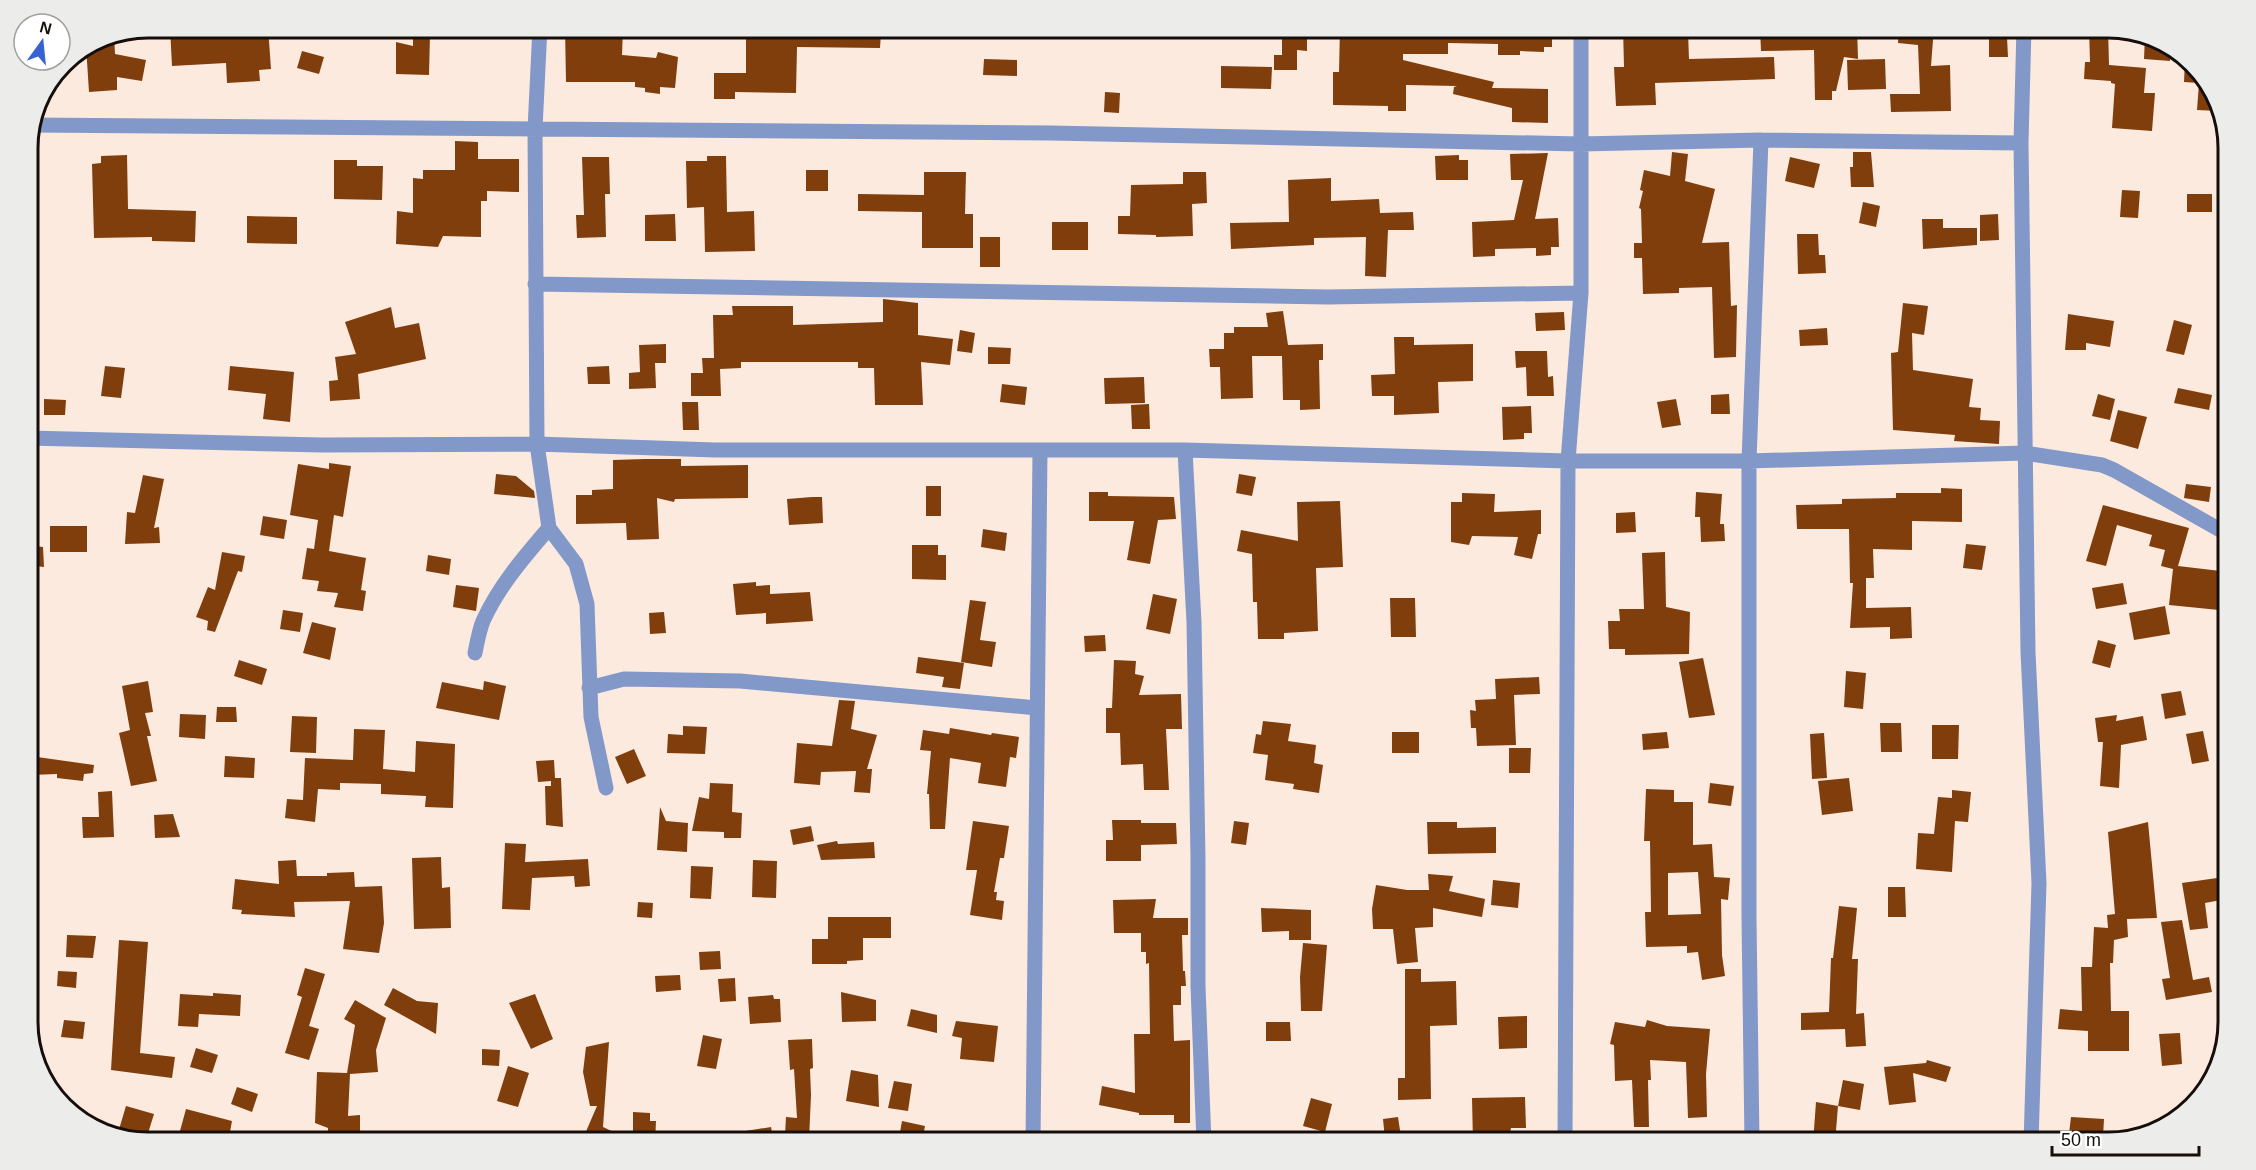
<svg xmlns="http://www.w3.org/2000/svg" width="2256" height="1170" font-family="Arial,sans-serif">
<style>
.building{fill:#7f3e0c;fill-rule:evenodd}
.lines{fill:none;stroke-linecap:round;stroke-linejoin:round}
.minor{stroke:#8298c8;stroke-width:15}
.rim{fill:none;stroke:#160e0a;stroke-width:3}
</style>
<rect width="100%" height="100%" fill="#fdeadf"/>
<!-- building -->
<path class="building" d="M170,27H268L271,69L259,70L260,81L227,83L226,63L172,66Z
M565,27H623L622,55L656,58L658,52L678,57L675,88L660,87V94L645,92V88L635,87V82H566Z
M761,27H855V31L881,33L880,48L797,47L796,93L735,92V99H714V73H746V37L761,38Z
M1282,27H1307V51L1297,50V70H1274V55H1282Z
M1340,27H1552V47H1544V52L1520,51V55H1498V44L1448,43V54H1403V60L1494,82L1492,88L1548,89V123L1512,122V108L1453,94L1454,87L1457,86L1406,85V111H1388V106L1333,105V72H1339Z
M1623,27H1654V33L1688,32L1689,59L1774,57L1775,79L1655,83L1656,105L1616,106L1614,67H1624Z
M1760,27H1857L1858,59L1844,57L1836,91H1832V100H1815L1814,50L1761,51Z
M1899,27H1934L1931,66L1950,65L1951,111L1891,112L1890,94H1920L1918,45L1898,43Z
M2089,27H2108L2109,65L2146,68L2144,93H2155L2152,131L2112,128L2115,84L2111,83V81L2084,79L2085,62H2090Z
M114,34L115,54L146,60L142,81L117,77V90L89,92L86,46L101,36Z
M413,34L430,35L429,75L396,74V42L413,46Z
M2145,35L2162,40L2171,47L2170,61L2144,59Z
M2007,37L2008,57H1989V38Z
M302,51L324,57L319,74L297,68Z
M984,59L1017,60V76L983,75Z
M1885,59L1886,89L1848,90L1847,60Z
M2185,60L2209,81L2219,111L2197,110L2199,83L2184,82Z
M1221,66L1272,67L1271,89L1221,88Z
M1105,92L1120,93L1119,113L1104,112Z
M455,141L478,142V159H519V192L487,191V201H481V237L443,236L438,247L396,244L397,211L413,213V178L423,179V170H455Z
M1672,152L1688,154L1685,181L1715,189L1702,243L1729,242L1731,306L1737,305L1736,357L1714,358L1712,287L1679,288V293L1643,294L1642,258H1634V243H1642L1641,209L1639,208L1643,191L1640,190L1644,170L1670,176Z
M1853,152H1871L1874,187H1851L1850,167H1853Z
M1548,153L1535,219L1558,218L1559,247H1551V255L1536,256V248L1495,249V256L1473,257L1472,222L1514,220L1523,180H1511L1510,154Z
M127,155L128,209L196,211L195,242L152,241V237L94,238L92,164L101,163V156Z
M1459,155V160H1468V180H1436L1435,156Z
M707,156H726L727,212L754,211L755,251L705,252L704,207L687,208L686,161H707Z
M582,157H609L610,194H605L606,237L577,238L576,215H584Z
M1790,157L1820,164L1814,188L1785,181Z
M334,160H357V166H383L382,200L334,199Z
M806,170H828V191H806Z
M924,172H966L965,214H973V248H922V212L858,211V194L924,195Z
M1183,172H1206L1207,203L1192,204L1193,236L1156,237V235L1118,234V216H1130L1131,185L1183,184Z
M1331,178V201L1379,199L1380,213L1413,212L1414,230H1388L1386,277L1365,276L1366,237L1314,238V245L1231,249L1230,223L1289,222L1288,180Z
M2122,190L2140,191L2138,218L2120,217Z
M2187,194H2212V212H2187Z
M1863,202L1880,206L1876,227L1859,223Z
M675,214L676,241H645V215Z
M1998,214L1999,240L1980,241V215Z
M247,216L297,217V244L247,243Z
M1922,219H1943V228H1977V245L1923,249Z
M1052,222H1088V250H1052Z
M1797,234H1818L1819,255H1825L1826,273L1798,274Z
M980,237H1000V267H980Z
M883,299L918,303V335L953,339L950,365L921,362L923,405H875L874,368H858V362H741V368L720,369L721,396H691V373H703L702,358H714L713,315H733L732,306H793V325L883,322Z
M1903,303L1928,306L1924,335L1912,333L1913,370L1973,379L1969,407L1981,408L1980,420L2000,421L1999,444L1954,441L1955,435L1893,430L1891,353L1898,352Z
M391,307L395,328L419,323L426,359L358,374L360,399L330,401L329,381L338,380L335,357L356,354L345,322Z
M1283,311L1288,345L1323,344V360H1319L1320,409L1300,410V400H1283L1282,356H1252L1253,398L1221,399L1220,367H1210L1209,349H1224V333H1234V327H1268L1266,313Z
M1564,312L1565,330L1536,331L1535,313Z
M2068,314L2114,321L2110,347L2086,343V350H2065Z
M2174,320L2192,325L2184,355L2166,351Z
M1827,328L1828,345L1800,346L1799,330Z
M960,330L975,333L972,353L957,351Z
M1394,337H1414V345L1473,344V381L1438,382L1439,413L1394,415V396H1372L1371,375L1395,374Z
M666,344V363H655L656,388L629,389V373L640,372L639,345Z
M988,347L1011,348L1010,364H988Z
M1515,351H1547L1548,377L1553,376L1554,396H1527L1526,367L1516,368Z
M105,366L125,368L121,398L101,396Z
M230,366L294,372L290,422L263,419L266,394L228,390Z
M609,366L610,384H588L587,367Z
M1144,377L1145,403L1105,404L1104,378Z
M1002,384L1027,387L1025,405L1000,402Z
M2178,388L2212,395L2209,410L2174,403Z
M1729,394L1730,414H1711V395Z
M2098,394L2115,399L2110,420L2092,416Z
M44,399L66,400L65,415H44Z
M1676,399L1681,425L1662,428L1657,402Z
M682,402H698L699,430H683Z
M1149,404L1150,429H1132L1131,405Z
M1531,406L1532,433H1524V439L1503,440L1502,407Z
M2118,410L2147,417L2138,449L2110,441Z
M645,459H681V466L748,465V498L675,499L674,502L657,498L659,539L627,540L626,523L576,524V495H592V490L613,489V460Z
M329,463L351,466L343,517L334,515L329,551L366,558L361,590L366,591L363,611L334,607L338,593L317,591L319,581L302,579L307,548L314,549L318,520L290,515L298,464L329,469Z
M496,474L516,476L534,491L535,498L494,494Z
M1239,474L1256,477L1252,496L1236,493Z
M143,475L164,479L154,528L159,527L160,543L125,544L127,512L135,513Z
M2186,484L2211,487L2209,502L2184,498Z
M926,486H941V516H926Z
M1941,488L1962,489V522L1912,521V550L1873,549L1874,578H1866V608L1911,607L1912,638L1890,639V627L1850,628L1853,583H1850L1849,529H1797L1796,505L1842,504V499L1896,498V493H1941Z
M1089,492H1108V496L1174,497L1176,519L1158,520L1150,564L1127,560L1134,521H1089Z
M1696,492L1722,494L1720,524H1724L1725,541L1701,542L1700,517H1695Z
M1462,493L1495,494L1494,512L1541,510V534H1538L1532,559L1514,555L1518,537L1472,536L1469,545L1451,542V502H1462Z
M812,497H822L823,523L789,525L787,499Z
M1340,501L1343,567L1316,568L1318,631L1284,633V639H1258L1257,602H1253L1252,554L1237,551L1241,530L1298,541L1297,502Z
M2103,505L2189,528L2178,566L2229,572V611L2169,605L2173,569L2161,566L2165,550L2149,546L2152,535L2117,525L2106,566L2086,561Z
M1635,512L1636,532L1616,533V513Z
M263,516L287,520L284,539L260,535Z
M50,526H87V552H50Z
M983,529L1007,533L1005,551L981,547Z
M1966,544L1986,546L1982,570L1963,568Z
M27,545L43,547L44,567L27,565Z
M912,545H938V555H946V580L912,579Z
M222,552L245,556L242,572L238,571L215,632L207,630L208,621L196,617L208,587L215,590Z
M1665,552L1666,607L1690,612L1689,654L1625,655V649H1609L1608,621H1620L1619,609H1644L1642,553Z
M428,555L451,559L449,575L426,571Z
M756,582V586L770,585V594L810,592L813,621L766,624V613L736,615L733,584Z
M2123,583L2127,604L2096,609L2092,588Z
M456,585L479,588L476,611L453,607Z
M1153,594L1177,599L1170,634L1146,629Z
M1390,598H1415L1416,637H1391Z
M970,600L986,602L980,640L996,642L992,667L961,662Z
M2165,606L2170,634L2134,640L2129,613Z
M283,610L303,613L300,632L280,629Z
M664,612L666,633L650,634L649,613Z
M312,622L336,628L330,660L303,653Z
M1105,635L1106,651L1085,652L1084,636Z
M2098,640L2116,645L2110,668L2092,663Z
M918,657L964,663L960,689L942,687L944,677L916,673Z
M1703,658L1715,715L1689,718L1679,662Z
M239,660L267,669L262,685L234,676Z
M1114,660L1136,661L1135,674L1144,676L1139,695L1181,694L1182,729H1166L1169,790H1144L1143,764L1121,765L1120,733H1106V708H1112Z
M1846,671L1866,673L1863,709L1844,707Z
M1539,677L1540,694L1514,695L1516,745L1477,746L1476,728H1471L1470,710L1476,711L1475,700L1496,699L1495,679Z
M148,681L153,712L145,713L151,736H147L157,781L131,786L119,733L130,730L122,686Z
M484,681L506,686L499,720L436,708L442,682L483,690Z
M2181,691L2186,715L2165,719L2161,694Z
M839,700L855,701L851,729L877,735L867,769H872L870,793L854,792L856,771L821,772L820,785L794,783L797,743L832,746Z
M217,707H236L237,722H216Z
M180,714L206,715L205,739L179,737Z
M2117,715L2116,721L2143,716L2147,740L2121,745L2119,788L2100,786L2103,742H2098L2095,718Z
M292,716L317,717L316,753L290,752Z
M1263,721L1291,724L1288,741L1316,745L1314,763L1323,765L1319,793L1293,789L1294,784L1265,780L1268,755L1253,753L1256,734L1261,735Z
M1880,723H1901L1902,752H1881Z
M1932,725H1959L1958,759H1932Z
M683,726L707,727L705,754L667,753L668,734L683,735Z
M950,728L991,735L992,733L1019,737L1016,758L1010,757L1006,787L978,783L981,763L950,758L945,829H930L929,794H927L931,751L920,750L923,730L949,734Z
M354,729L385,730L383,769L415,772L416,741L455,744L453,808L425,807L426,796L381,794V784L340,783V790L318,789L315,822L285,818L287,799L303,800L305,758L353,760Z
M2203,731L2209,761L2192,764L2186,734Z
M1392,732H1419V753H1392Z
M1667,732L1669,748L1643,750L1642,734Z
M1824,733L1827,778L1812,779L1810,734Z
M1509,748H1531L1530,773H1509Z
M634,749L646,776L627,784L615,757Z
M30,756L94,765L93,773L84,774L83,781L57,778V774L31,775Z
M225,756L255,758L254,778L224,777Z
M554,760L555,778H561L563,827L546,825L545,786H551V781L538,782L536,761Z
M1849,778L1853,811L1822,815L1818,781Z
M710,783L733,784L732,812L742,813L741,838H724V832L692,831L699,797L709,799Z
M1710,783L1734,786L1731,806L1708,803Z
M1646,789L1674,790V802H1693V845L1712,844L1714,877L1730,878L1728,900L1721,899L1722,955L1725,976L1702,980L1698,952L1687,953V946L1646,947L1645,912H1651L1650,841H1644ZM1698,872L1701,914L1668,915V873Z
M1952,790L1971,792L1968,822L1955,821L1952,872L1916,869L1918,833L1934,834L1938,797L1952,798Z
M112,791L114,837L83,838L82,817H99L98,792Z
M660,807L666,821L688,823L687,852L657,850Z
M173,814L180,837L155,838L154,815Z
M1112,820H1141V823H1176L1177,844L1141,845V861H1106V840H1113Z
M973,821L1009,826L1004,858H1000L994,892H997L996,900L1004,901L1002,920L970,915L977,870H966Z
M1234,821L1249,823L1246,845L1231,843Z
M1427,822H1457V828L1496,827V853L1428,854Z
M2148,822L2157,918L2127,919L2128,937L2114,940L2113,963H2110L2111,1011H2129V1051H2088V1031L2058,1029L2060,1009L2082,1011L2081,967H2092L2094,927L2108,928L2107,915L2115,914L2108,832Z
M811,826L814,841L793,845L790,830Z
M837,841L838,844L874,842L875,858L821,860L817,845Z
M505,843L526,844L525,862L588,859L590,886L575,887L574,876L532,878L530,910L502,909Z
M441,857L442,888L450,887L451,928L414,929L412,858Z
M296,860L297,876H327V873L354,872L355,887L382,886L384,923L379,953L343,949L350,901L294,902L295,917L241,914L242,910L232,909L235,879L279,884L278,861Z
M753,860L777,861L776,898L752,897Z
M691,866L713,867L711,899L690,898Z
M1428,874L1453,876L1449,891L1485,899L1482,917L1433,908V927L1415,928L1418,962L1397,964L1393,929H1373L1372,909L1376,885L1407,890H1429Z
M2217,878L2221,900L2205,903L2208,928L2190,930L2182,883Z
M1493,880L1520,883L1518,908L1491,905Z
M1888,887H1905L1906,917H1888Z
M1156,899L1153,918H1188V935H1182L1183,971H1185L1186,986H1181V1005H1173L1174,1041L1190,1040V1123H1174V1115H1139V1113L1099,1105L1102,1086L1135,1093L1134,1034H1150L1149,963L1146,964V952H1141V933H1114L1113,900Z
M638,902L653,903L652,918L637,917Z
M1839,906L1857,908L1852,959H1858L1856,1014L1864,1013L1866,1046L1846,1047L1845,1029L1801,1030V1013L1829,1012L1831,958H1833Z
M1261,908L1311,910V940H1289V931L1262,932Z
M828,917H891V938H863V960L847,961V964H812V939H828Z
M2182,920L2193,980L2209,977L2212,992L2166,1000L2162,979L2170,978L2161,922Z
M67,935L96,936L93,958L66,957Z
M119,940L148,942L140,1053L175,1057L172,1078L111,1070Z
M1303,943L1327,945L1322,1011H1301L1300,977Z
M720,951L721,969L700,970L699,952Z
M305,968L325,974L309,1026L319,1029L309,1060L285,1053L302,997L297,995Z
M1405,969H1421V982L1456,981L1457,1025L1430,1026L1431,1099L1398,1100V1078H1405Z
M58,971L77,972L76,988L57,986Z
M680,975L681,990L656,992L655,976Z
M735,978L736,1001L720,1002L718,979Z
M393,988L417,1001L438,1003L436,1034L384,1005Z
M841,992L876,1000V1021L842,1022Z
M213,993L241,995L240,1016L199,1014L198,1027L178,1026L180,994L213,996Z
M535,994L553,1039L531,1049L509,1003Z
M773,995L774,999H780L781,1022L750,1024L748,997Z
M355,1000L386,1018L376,1050L378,1072L350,1074L348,1116L360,1115V1136L328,1137V1128L315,1123L317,1072L347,1073L355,1025L344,1019Z
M911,1009L937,1015V1033L907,1026Z
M1527,1016V1048L1499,1049L1498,1017Z
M64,1020L85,1022L83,1039L61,1037Z
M1647,1020L1667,1026L1710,1029L1706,1074L1707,1117L1688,1118L1686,1062L1650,1060L1651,1080H1648L1649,1127H1634L1632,1080L1615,1081L1614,1045L1610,1044L1615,1022L1645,1027Z
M956,1021L998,1026L994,1062L960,1059L962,1038L952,1036Z
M1266,1022H1290L1291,1041H1266Z
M2180,1033L2182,1064L2162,1066L2159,1034Z
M703,1035L722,1039L716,1069L697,1066Z
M812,1039L813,1068L810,1069L811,1095L809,1140H799L798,1136L785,1135L786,1117L797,1118L794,1069L790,1070L788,1040Z
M609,1042L603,1127L633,1141V1112L650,1113V1121H656L655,1143H581L597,1106H590L583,1072L586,1047Z
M196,1048L218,1055L212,1073L190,1067Z
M482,1049L500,1050L499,1066L482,1065Z
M1927,1060L1951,1067L1946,1082L1913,1073L1916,1102L1889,1105L1884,1067L1926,1063Z
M508,1066L529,1073L518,1107L497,1101Z
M851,1070L878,1075L879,1107L846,1101Z
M1843,1080L1864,1084L1860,1110L1838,1106Z
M894,1081L912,1084L908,1111L888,1108Z
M237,1087L258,1094L252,1112L231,1104Z
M1525,1097L1526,1128H1511L1508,1143H1473L1472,1098Z
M1311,1098L1332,1104L1325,1132L1303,1126Z
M1816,1102L1838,1106L1835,1143H1813Z
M126,1106L154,1114L145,1143L117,1136Z
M186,1109L232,1121L228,1143H207L208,1138L180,1131Z
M1398,1117L1401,1137L1385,1139L1383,1119Z
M2071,1117L2104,1119L2103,1137L2069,1134Z
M902,1121L925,1126L922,1142L899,1138Z
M771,1127L774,1143H727V1134Z"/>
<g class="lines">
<!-- minor -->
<path class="minor" d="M540,27L535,129L537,444L549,528L576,564L587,604L591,717L606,788
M2024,27L2021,143L2028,652L2039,883L2031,1143
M31,125L1051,133L1580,144L1761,140L2021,143
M535,284L1328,297L1581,293
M27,438L322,445L537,444L715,450H1185L1568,461H1749L2025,453L2102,465L2114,470L2229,535
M1185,450L1194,622L1198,859V986L1204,1143
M475,653C477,643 479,631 483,621C499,586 524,557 549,528
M589,688L624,679L740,681L1037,708
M1033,1143L1040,450
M1565,1143L1568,461L1581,293V27
M1752,1143L1749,918V461L1761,140"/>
</g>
<!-- crop -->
<path d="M0 0H2256V1170H0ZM148 38H2108A110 110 0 0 1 2218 148V1022A110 110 0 0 1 2108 1132H148A110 110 0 0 1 38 1022V148A110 110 0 0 1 148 38Z" fill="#ececeb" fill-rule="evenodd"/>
<path class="rim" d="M148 38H2108A110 110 0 0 1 2218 148V1022A110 110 0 0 1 2108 1132H148A110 110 0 0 1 38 1022V148A110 110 0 0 1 148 38Z"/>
<!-- north arrow -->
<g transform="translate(42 42) rotate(15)"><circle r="28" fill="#ffffff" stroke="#a29f9d" stroke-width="1.5"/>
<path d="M0-4.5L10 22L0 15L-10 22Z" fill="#3662d3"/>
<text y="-9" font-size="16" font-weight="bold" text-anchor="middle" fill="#160e0a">N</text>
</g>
<!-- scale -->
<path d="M2052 1146v9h147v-9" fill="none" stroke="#160e0a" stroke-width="3"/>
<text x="2061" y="1146" font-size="18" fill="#160e0a" stroke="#ffffff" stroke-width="4.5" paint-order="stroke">50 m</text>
</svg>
